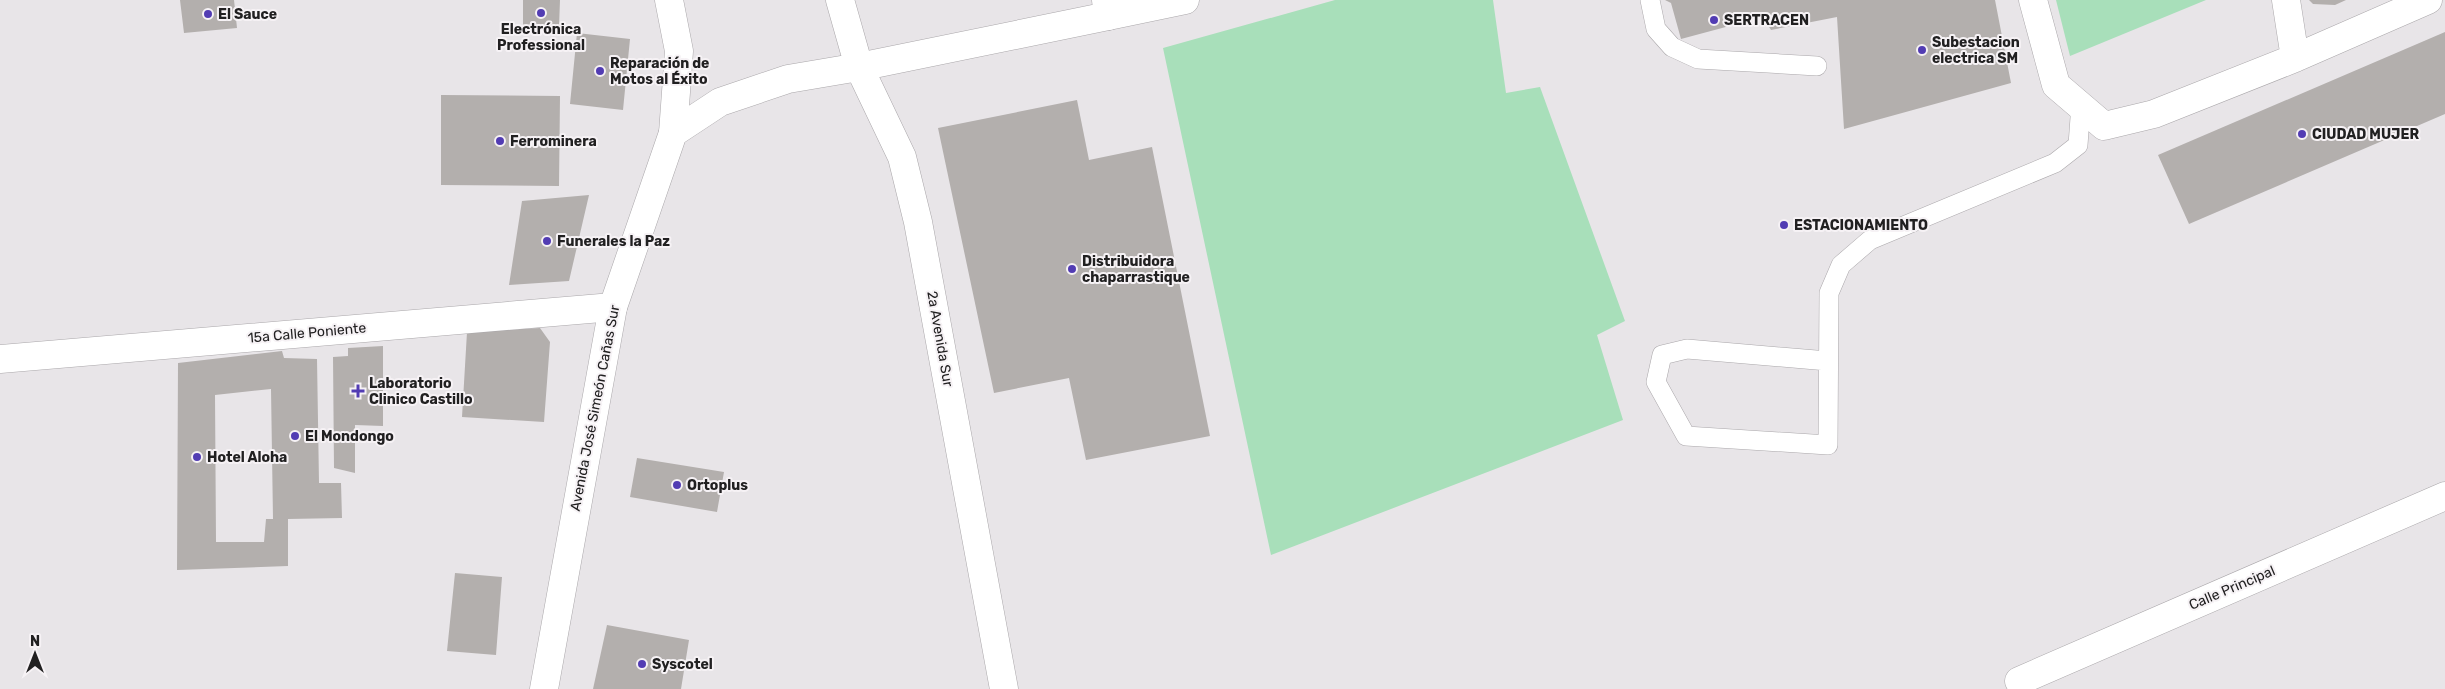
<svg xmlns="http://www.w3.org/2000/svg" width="2445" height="689" font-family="Rubik,sans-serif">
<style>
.green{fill:#a8dfba}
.building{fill:#b3afad;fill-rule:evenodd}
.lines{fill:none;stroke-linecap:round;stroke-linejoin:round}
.service-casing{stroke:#aaa7aa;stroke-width:20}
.minor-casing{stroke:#aaa7aa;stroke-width:29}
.tertiary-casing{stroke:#aaa7aa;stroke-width:29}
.secondary-casing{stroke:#aaa7aa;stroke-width:29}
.service{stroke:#fff;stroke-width:19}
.minor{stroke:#fff;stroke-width:28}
.tertiary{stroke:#fff;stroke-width:28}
.secondary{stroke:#fff;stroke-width:28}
.poi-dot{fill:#523cb3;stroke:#f6f2f5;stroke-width:2}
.labels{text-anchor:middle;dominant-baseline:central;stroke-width:4;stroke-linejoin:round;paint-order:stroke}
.poi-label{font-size:14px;font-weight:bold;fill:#212021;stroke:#f6f2f5;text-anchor:start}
.street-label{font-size:14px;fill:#212021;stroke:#f6f2f5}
</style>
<rect width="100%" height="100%" fill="#e8e5e8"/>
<!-- green -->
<path class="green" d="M1335,0H1493L1506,93L1540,87L1625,321L1597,335L1623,420L1271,555L1163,48Z
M2056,0H2206L2070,56Z"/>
<!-- building -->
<path class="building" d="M180,0H234L237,28L184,33Z
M523,0H560L559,27L523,26Z
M1665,0H1995L2011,83L1844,129L1837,17L1771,30L1763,17L1681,39L1671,3Z
M2309,0H2346L2335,5L2313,4Z
M2445,32V114L2189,224L2158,155Z
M577,33L630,39L623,110L570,104Z
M441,95L560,96L559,186L441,185Z
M1077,100L1089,160L1152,147L1210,436L1086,460L1069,378L994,393L938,128Z
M589,195L569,281L509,285L522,201Z
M540,328L550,342L544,422L462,417L467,332Z
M383,346V426L355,425V473L334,468L333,357L348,356V348Z
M282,351L284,358L317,359L319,483H341L342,518L288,519V566L177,570L178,363ZM271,389L273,519H266L264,542H216L215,395Z
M637,458L724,472L717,512L630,497Z
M455,573L502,577L496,655L447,651Z
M607,625L689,640L681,689H593Z"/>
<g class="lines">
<!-- service casing -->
<g class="service-casing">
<path id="service" d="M1650,0L1656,29L1672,47L1698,59L1817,66
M1828,361L1687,349L1662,355L1656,382L1686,436L1828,445L1829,293L1841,265L1870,240L2055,163L2078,145L2081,104"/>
</g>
<!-- minor casing -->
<g class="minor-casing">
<path id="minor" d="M669,0L679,51L673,133
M0,359L613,307
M2019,681L2445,496"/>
</g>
<!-- tertiary casing -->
<g class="tertiary-casing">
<path id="tertiary" d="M2033,0L2056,85L2104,126L2154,114L2295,58L2428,0
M2286,0L2295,58
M1108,16L1185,0
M859,67L902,157L918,222L1004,689"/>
</g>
<!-- secondary casing -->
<g class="secondary-casing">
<path id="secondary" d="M840,0L859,67
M544,689L613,307L673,133L720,102L788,79L859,67L1108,16L1106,0"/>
</g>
<!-- service -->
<use href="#service" class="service"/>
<!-- minor -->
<use href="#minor" class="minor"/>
<!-- tertiary -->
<use href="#tertiary" class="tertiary"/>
<!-- secondary -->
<use href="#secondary" class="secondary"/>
</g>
<!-- markers -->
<g class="poi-dot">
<circle cx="541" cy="13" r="5"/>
<circle cx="208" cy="14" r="5"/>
<circle cx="1714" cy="20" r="5"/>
<circle cx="1922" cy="50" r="5"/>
<circle cx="600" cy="71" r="5"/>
<circle cx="2302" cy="134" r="5"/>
<circle cx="500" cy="141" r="5"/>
<circle cx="1784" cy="225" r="5"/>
<circle cx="547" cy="241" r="5"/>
<circle cx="1072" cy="269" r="5"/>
<path d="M355.5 383.5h5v5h5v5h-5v5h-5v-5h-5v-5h5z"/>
<circle cx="295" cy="436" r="5"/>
<circle cx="197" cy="457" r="5"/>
<circle cx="677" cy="485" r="5"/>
<circle cx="642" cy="664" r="5"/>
</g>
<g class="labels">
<!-- poi labels -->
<g class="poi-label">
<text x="218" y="14">El Sauce</text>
<text x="1724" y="20">SERTRACEN</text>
<text x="541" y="29" text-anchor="middle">Electrónica<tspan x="541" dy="16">Professional</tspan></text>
<text x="1932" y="42">Subestacion<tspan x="1932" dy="16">electrica SM</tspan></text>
<text x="610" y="63">Reparación de<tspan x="610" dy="16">Motos al Éxito</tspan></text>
<text x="2312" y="134">CIUDAD MUJER</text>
<text x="510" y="141">Ferrominera</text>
<text x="1794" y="225">ESTACIONAMIENTO</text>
<text x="557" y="241">Funerales la Paz</text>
<text x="1082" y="261">Distribuidora<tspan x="1082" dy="16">chaparrastique</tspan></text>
<text x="369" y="383">Laboratorio<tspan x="369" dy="16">Clinico Castillo</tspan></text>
<text x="305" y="436">El Mondongo</text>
<text x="207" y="457">Hotel Aloha</text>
<text x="687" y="485">Ortoplus</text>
<text x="652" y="664">Syscotel</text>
</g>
<!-- street labels -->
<g class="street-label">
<text transform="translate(307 333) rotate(-5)">15a Calle Poniente</text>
<text transform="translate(940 339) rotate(80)">2a Avenida Sur</text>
<text transform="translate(595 408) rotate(-79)">Avenida José Simeón Cañas Sur</text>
<text transform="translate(2232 588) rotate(-23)">Calle Principal</text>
</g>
</g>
<!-- north arrow -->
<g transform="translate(35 654)" stroke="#f6f2f5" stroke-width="4" paint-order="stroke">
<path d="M0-4L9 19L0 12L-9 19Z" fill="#212021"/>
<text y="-8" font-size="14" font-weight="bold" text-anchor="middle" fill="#212021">N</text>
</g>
</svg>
